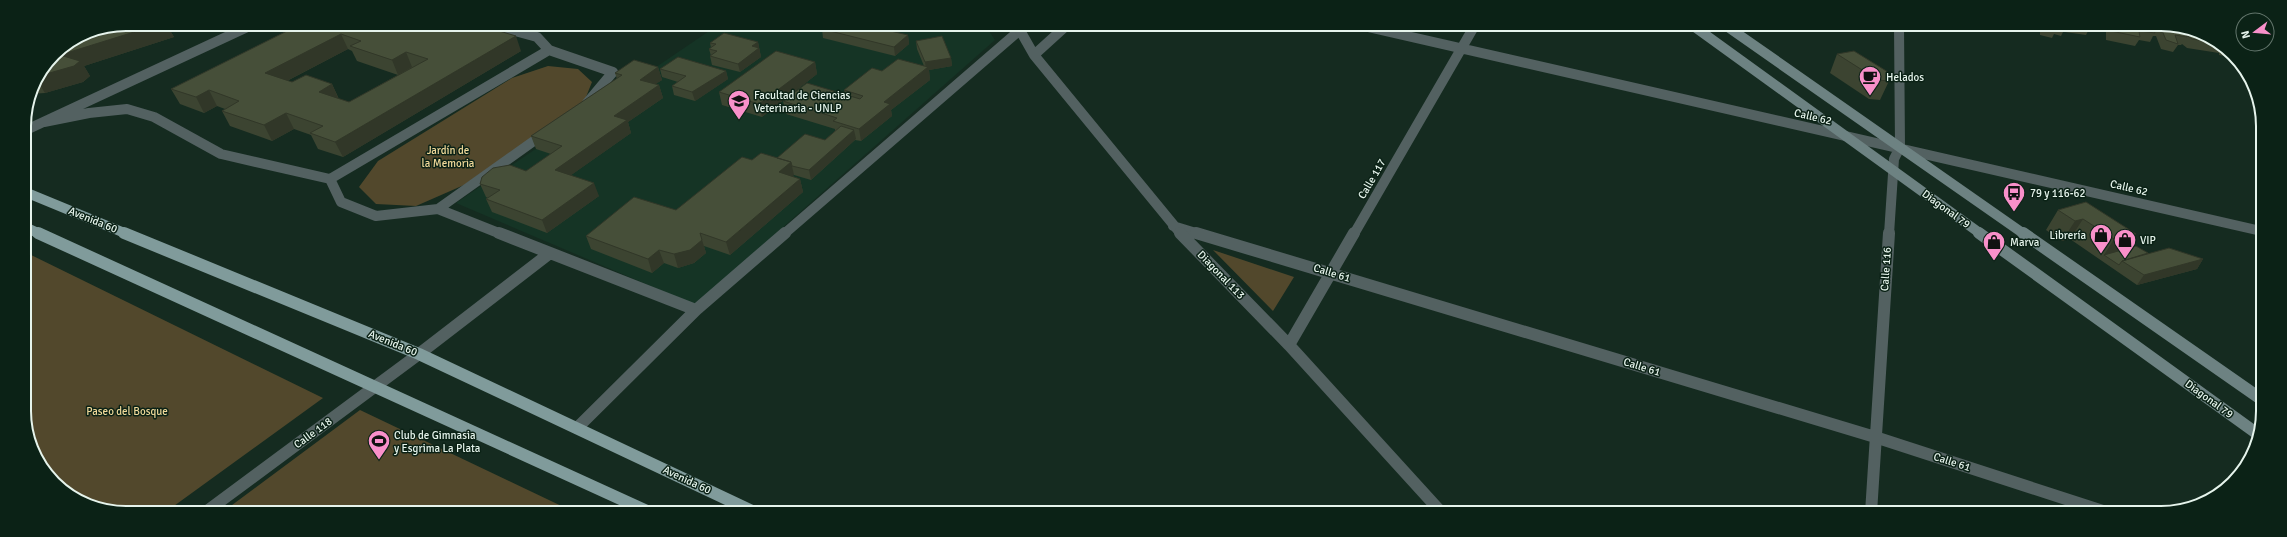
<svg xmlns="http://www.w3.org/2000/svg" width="2287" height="537" font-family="Signika,sans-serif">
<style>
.built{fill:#153425}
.green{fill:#52482c}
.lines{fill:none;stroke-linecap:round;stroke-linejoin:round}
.service-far1{stroke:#536161;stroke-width:10}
.service{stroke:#536161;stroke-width:12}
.minor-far1{stroke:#536161;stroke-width:10}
.minor{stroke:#536161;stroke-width:12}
.secondary-far1{stroke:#6d8282;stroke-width:10}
.secondary{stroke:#6d8282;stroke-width:12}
.primary-far1{stroke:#809b9b;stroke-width:10}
.primary{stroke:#809b9b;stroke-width:12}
.wall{fill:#3c4431;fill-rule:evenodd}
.shaded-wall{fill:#313728}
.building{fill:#464f39;stroke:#313728;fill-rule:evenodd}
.labels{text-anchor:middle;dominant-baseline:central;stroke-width:3;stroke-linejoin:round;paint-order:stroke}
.poi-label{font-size:11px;fill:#e6f4ec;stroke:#0b2216;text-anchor:start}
.street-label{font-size:11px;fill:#e6f4ec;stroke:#0b2216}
.park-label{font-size:11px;fill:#f0d99a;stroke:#0b2216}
.rim{fill:none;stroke:#e6f4ec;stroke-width:2}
</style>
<rect width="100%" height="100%" fill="#152b20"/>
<!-- built -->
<path class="built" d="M718,25H985L995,40L695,305L456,203Z"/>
<!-- green -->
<path class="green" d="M548,66L578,69L592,82L584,102L464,185L416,206L376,204L359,187L378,161L512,78Z
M1213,250L1294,277L1273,311Z
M25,252L323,398L167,511H106L54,483L26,431Z
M360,410L572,511H224Z"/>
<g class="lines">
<!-- service-far1 -->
<path class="service-far1" d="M489,24L537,37L549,50
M44,122L89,113L127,109L154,117L221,154L330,179
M24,131L254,24
M438,209L545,133
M501,234L438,209L376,216L341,202L330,179L549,50L613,72L587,103
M784,234L1020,30"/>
<!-- service -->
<path class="service" d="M499,233L696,310
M419,354L550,253
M577,428L696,310L785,233"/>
<!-- minor-far1 -->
<path class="minor-far1" d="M1017,25L1034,55L1181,234
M1359,25L2261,231
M1034,55L1067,25
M1173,226L1199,234
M1354,234L1475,25
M1889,234L1894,159L1900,147L1899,26"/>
<!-- minor -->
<path class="minor" d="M1180,233L1289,345L1441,512
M1196,233L1875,437L2109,513
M1289,345L1354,233
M207,511L419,354
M1871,513L1889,233"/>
<!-- secondary-far1 -->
<path class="secondary-far1" d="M1692,25L1981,234
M1725,25L2024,234"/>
<!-- secondary -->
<path class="secondary" d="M1979,233L2259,435
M2023,233L2261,399"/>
<!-- primary-far1 -->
<path class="primary-far1" d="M25,192L127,234
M25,227L40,234"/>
<!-- primary -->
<path class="primary" d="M38,233L649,512
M124,233L419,354L754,512"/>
</g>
<!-- wall -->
<path class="wall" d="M126,24H166L174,37L84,66L90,76L83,82L45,93L30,94L32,87L54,54Z
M301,24L521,51L343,157L318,149L311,135L294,129L272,141L230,126L222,111L225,109L217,106L204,113L180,104L171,89ZM348,49L352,51L357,61L398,75L349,102L339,99L332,84L292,82L287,81Z
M936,25H949L945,27Z
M2003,26H2017L2015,28Z
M2019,26H2040L2038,29Z
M2040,26H2090V27L2086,35L2065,32V28L2061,36L2054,34L2052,38L2040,35Z
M2102,26H2181L2233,54L2235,58L2219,55V53L2187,48L2182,44L2181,45H2178L2173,52L2161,49L2156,36H2153L2150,42L2139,40L2135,46L2106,40V26Z
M822,29L908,35L909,44L895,56L823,38Z
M916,41L951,58L952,66L929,70L930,80L891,110L892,116L861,141L855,140L811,180L794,175L792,176L800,179L803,192L730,255L704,246L706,253L694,263L678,268L664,263L652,273L591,249L586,236L676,210L752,160L777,158L825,140L835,131V129L786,114L783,101L845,94L844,90L882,71L924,66L917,49Z
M758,42L761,57L740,72L712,65L710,56H711L709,49L711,48L710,43Z
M1837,54L1889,81L1880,100L1869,99L1830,73Z
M815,62L817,74L762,117L722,105L719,92Z
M658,67L662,80L655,84L659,85L663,98L628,122L631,133L571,175L599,196L547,233L492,212L486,199L488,198L486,197L480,184L526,171L551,154L536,149L531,136L617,79L615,73Z
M660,69L726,71L728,79L695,101L674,95L672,86L678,82L662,77Z
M2086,202L2125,249L2148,253L2203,259L2197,269L2137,285L2070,239L2062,241L2046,230L2058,210Z"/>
<!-- shaded-wall -->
<path class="shaded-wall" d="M160,24H166L174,37L84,66L90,76L83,82L45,93L37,80L39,76L60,55Z
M945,25H949L945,27Z
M341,34L348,49L273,88L265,73Z
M908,35L909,44L895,56L894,47Z
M516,36L521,51L343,157L335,142Z
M758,42L761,57L740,72L738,64L752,46Z
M406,52L412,67L398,75L392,60Z
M951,58L952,66L929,70L930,80L891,110L892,116L861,141L859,129L884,102L926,69L925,62Z
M815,62L817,74L762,117L759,104Z
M658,67L662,80L644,92L640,80Z
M726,71L728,79L695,101L692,92Z
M332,84L339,100L319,92Z
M659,85L663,98L628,122L631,133L560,183L555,170L614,116Z
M209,90L217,106L204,113L196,97Z
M286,113L294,129L272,141L264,125Z
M854,130L856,139L811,180L809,170Z
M791,162L794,175L782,185L779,172Z
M800,179L803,192L730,255L726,242Z
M594,183L599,196L547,233L542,220Z
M2083,219L2070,239L2062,241L2075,221Z
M700,233L706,253L694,263L678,268L674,254Z
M2136,234L2122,254L2104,255L2101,260L2114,239Z
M659,250L664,263L652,273L648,259Z
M2203,259L2197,269L2137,285L2144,275Z"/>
<!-- building -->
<path class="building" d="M126,24H160L60,55L80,61L74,66L39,76L54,54L87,32Z
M301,24H476L516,36L335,142L310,133L323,126L286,113L264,125L222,111L239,101L209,90L196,97L171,89ZM341,34L361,41L350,46L392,60L406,52L428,59L349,102L319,92L332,84L306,75L292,82L265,73Z
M828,25H864L908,35L894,47L822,29Z
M2044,26H2057V29Z
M2111,26H2138L2140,37L2111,31Z
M2139,26H2181L2211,42L2192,39L2186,35L2187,37L2175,35L2178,44L2166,40L2161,28L2152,26L2155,33L2140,31Z
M724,33L758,42L752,46L759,48L738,64L710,56L717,51L709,49L716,44L710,43Z
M942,36L951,58L925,62L916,41Z
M776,51L815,62L759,104L719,92Z
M1854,51L1888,72L1889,81L1878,80L1837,54Z
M678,57L726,71L692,92L672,86L686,76L660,69Z
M898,59L928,67L884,102L890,104L859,129L833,121L837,118L783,101L807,83L860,99L863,96L844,90L872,68L882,71Z
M634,60L658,67L640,80L659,85L614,116L627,120L555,170L594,183L542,220L486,199L500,190L480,184L482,177L493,168L510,165L526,171L562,146L531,136L622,75L615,73Z
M841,126L854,130L809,170L792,166L791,162L777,158L805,134L825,140Z
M761,153L791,162L779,172L800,179L726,242L700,233L702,240L690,250L674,254L659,250L648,259L586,236L634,197L676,210L742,157L752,160Z
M2086,202L2136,234L2114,239L2083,219L2075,221L2058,210Z
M2136,246L2148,253L2122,261L2119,265L2104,255Z
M2169,248L2203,259L2144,275L2122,261Z"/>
<!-- icons -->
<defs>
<g id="cafe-pin" transform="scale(1.15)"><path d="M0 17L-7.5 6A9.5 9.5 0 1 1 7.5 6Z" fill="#f990ca" stroke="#0b2216"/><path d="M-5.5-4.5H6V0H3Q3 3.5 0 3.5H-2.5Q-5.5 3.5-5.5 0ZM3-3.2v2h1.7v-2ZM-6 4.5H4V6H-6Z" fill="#111"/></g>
<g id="university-pin" transform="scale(1.15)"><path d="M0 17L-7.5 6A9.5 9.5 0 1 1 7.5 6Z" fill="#f990ca" stroke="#0b2216"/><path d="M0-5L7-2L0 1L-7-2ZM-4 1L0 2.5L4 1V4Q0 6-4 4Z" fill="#111"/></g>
<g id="bus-pin" transform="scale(1.15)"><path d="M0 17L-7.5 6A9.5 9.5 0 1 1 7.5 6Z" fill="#f990ca" stroke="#0b2216"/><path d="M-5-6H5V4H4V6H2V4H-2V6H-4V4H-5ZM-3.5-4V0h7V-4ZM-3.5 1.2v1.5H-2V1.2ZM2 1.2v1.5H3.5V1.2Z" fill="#111"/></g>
<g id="shop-pin" transform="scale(1.15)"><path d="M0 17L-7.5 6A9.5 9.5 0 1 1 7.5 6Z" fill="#f990ca" stroke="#0b2216"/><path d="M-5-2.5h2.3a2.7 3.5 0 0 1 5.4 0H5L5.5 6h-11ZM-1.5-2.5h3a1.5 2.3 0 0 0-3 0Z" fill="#111"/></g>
<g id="stadium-pin" transform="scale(1.15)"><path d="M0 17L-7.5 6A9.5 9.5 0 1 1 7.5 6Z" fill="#f990ca" stroke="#0b2216"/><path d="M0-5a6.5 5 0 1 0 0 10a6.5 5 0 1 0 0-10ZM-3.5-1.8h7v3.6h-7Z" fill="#111"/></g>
</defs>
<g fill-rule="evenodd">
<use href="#cafe-pin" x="1870" y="77"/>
<use href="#university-pin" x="739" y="101"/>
<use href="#bus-pin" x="2014" y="193"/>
<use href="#shop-pin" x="2101" y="235"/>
<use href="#shop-pin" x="2125" y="240"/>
<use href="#shop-pin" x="1994" y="242"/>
<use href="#stadium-pin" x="379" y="441"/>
</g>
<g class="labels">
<!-- poi labels -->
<g class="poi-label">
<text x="1886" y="77">Helados</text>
<text x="754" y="95">Facultad de Ciencias<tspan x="754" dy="13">Veterinaria - UNLP</tspan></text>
<text x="2030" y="193">79 y 116-62</text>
<text x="2086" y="235" text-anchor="end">Librería</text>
<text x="2140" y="240">VIP</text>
<text x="2010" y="242">Marva</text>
<text x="394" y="435">Club de Gimnasia<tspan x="394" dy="13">y Esgrima La Plata</tspan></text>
</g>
<!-- street labels -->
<g class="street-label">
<text transform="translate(1813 117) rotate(13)">Calle 62</text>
<text transform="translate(1372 179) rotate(-60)">Calle 117</text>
<text transform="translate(2129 188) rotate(13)">Calle 62</text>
<text transform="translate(1946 209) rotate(36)">Diagonal 79</text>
<text transform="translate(93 220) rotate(22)">Avenida 60</text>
<text transform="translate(1886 269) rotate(-86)">Calle 116</text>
<text transform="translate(1332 273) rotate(17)">Calle 61</text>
<text transform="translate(1221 275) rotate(46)">Diagonal 113</text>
<text transform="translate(393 343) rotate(22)">Avenida 60</text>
<text transform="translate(1642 367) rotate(17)">Calle 61</text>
<text transform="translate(2209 399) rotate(36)">Diagonal 79</text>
<text transform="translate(313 433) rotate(-36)">Calle 118</text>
<text transform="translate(1952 462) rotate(18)">Calle 61</text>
<text transform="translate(687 480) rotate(25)">Avenida 60</text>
</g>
<!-- park labels -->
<g class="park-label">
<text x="448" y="150">Jardín de<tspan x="448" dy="13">la Memoria</tspan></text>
<text x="127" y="411">Paseo del Bosque</text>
</g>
</g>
<!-- crop -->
<path d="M0 0H2287V537H0ZM126 31H2161A95 95 0 0 1 2256 126V411A95 95 0 0 1 2161 506H126A95 95 0 0 1 31 411V126A95 95 0 0 1 126 31Z" fill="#0b2216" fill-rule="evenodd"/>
<path class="rim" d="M126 31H2161A95 95 0 0 1 2256 126V411A95 95 0 0 1 2161 506H126A95 95 0 0 1 31 411V126A95 95 0 0 1 126 31Z"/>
<!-- north arrow -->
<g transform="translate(2255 32) rotate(254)"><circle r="19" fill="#0b2216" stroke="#63766c"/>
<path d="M0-3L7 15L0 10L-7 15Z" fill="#f990ca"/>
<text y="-6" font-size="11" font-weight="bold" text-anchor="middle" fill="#e6f4ec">N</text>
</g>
</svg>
